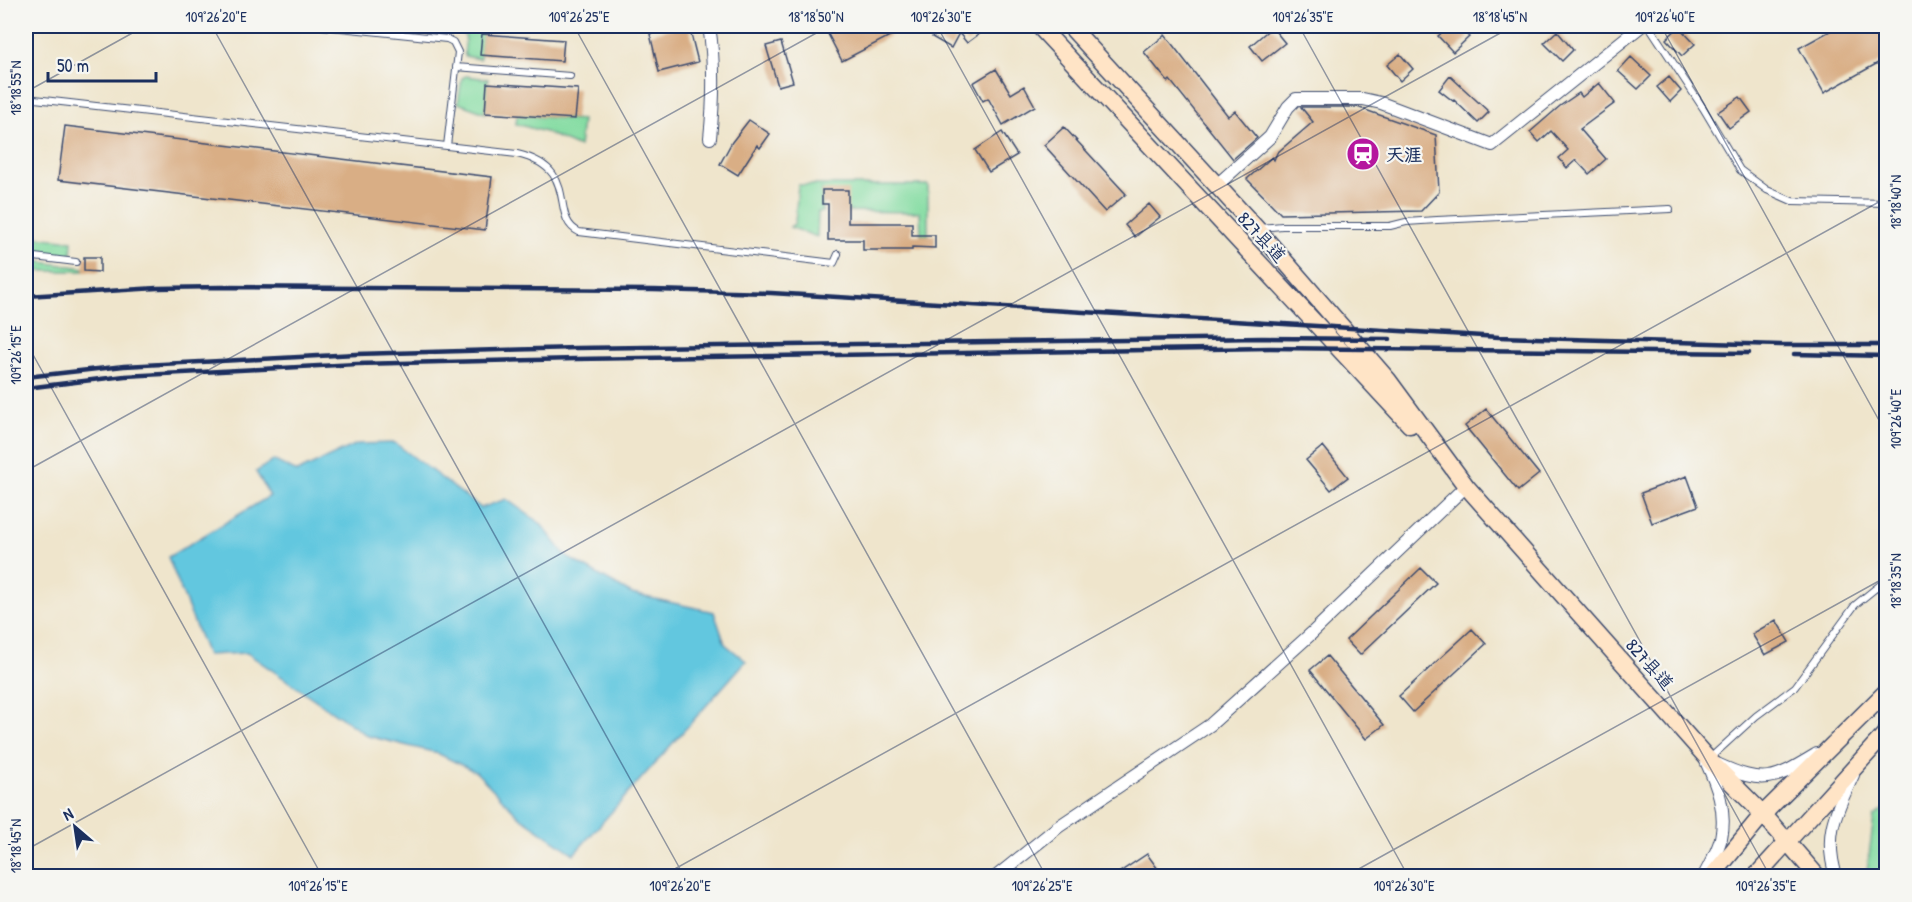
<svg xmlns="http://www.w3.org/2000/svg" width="1912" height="902" font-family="'Patrick Hand','LXGW WenKai TC',sans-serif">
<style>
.green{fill:#83dca1;stroke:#4f8680;stroke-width:1.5}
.water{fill:#62c7df;stroke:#3e7b9e;stroke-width:1.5}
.building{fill:#d9ae85}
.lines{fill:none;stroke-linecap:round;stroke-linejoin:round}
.lane-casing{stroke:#3b4a6e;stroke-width:8}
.street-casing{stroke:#3b4a6e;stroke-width:14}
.secondary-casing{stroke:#3b4a6e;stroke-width:19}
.lane{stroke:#fff;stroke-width:6}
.street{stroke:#fff;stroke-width:12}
.secondary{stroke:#ffe4c6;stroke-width:16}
.rail{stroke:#1b2f5e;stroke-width:4.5}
.ticks{fill:none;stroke:#1b2f5e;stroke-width:1.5;stroke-opacity:0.45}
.labels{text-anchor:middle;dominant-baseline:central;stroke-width:4.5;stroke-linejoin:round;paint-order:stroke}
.poi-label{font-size:18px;font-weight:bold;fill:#1b2f5e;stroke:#f6f6f2;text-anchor:start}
.street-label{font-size:18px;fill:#1b2f5e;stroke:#f6f6f2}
.neatline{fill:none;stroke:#1b2f5e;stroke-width:2}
.ticks-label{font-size:15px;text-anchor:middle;fill:#1b2f5e}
</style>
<rect width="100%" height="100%" fill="#f6f6f2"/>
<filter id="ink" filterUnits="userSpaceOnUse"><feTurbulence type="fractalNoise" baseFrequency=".0167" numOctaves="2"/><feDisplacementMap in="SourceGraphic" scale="12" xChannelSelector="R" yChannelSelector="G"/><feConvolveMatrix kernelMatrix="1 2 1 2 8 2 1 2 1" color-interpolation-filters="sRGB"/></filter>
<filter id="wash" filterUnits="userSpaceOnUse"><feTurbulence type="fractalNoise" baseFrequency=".008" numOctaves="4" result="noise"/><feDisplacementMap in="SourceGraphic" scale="24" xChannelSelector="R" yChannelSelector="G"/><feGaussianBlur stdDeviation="1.35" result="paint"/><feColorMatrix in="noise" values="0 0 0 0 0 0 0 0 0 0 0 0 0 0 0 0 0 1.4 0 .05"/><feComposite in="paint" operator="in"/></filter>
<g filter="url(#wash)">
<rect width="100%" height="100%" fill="#efe5cc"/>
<!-- green -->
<path class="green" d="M401,26H483L480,59L465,56C463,49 467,42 465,35L461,33Z
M466,76L488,79L485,113L458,103L462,78Z
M517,115L582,120L579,147L545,132L516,124Z
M798,185H928V235H921L920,212L830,211V204L822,190V212H818L817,237L790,227L795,223Z
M26,236L72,241L71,257L26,252Z
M26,260L84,268V271H26Z
M1886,808V876H1872L1867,871L1874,817Z"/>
<!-- water -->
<path class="water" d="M395,443L481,508L506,499L540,523L567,557L632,594L714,612L725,644L746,661L574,854L520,817L476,772L437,753L368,736L247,653L207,655L168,557L270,496L256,472L273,460L297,472L357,444Z"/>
<g id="blocks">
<!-- building -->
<path class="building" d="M681,26H689L698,62L659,72L650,34Z
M839,26H885L890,36L842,61L827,32Z
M939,26H990L967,43L959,33L951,48L932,37Z
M1450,26H1458L1469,37L1453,52L1438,36Z
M1839,26H1887V58L1824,93L1799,48Z
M1272,27L1285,43L1262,61L1250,46Z
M1679,27L1695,44L1682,56L1666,39Z
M1557,31L1573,50L1562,61L1544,43Z
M482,34L564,40L562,61L480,55Z
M1165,35L1228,116L1235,111L1257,138L1233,159L1170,80L1168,82L1144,52Z
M781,42L793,82L778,86L766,46Z
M1400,54L1413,69L1400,81L1387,65Z
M1631,57L1651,76L1638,89L1618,71Z
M996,69L1011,94L1024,86L1035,106L1003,125L988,98L983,101L973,83Z
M1450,76L1489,112L1478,123L1454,100L1453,101L1439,90Z
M1669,77L1681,91L1670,102L1657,87Z
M487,83L578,89L575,119L485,113Z
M1599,83L1615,103L1580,129L1606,159L1589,174L1576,160L1567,168L1559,158L1568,150L1551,131L1539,142L1530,132L1560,106L1579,93L1582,97Z
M1740,97L1751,112L1729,128L1718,112Z
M1301,107H1357L1436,135L1439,192L1421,211L1281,214L1247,179L1272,157L1274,160L1277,153L1313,122Z
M749,120L770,134L760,148L757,145L738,175L720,164L732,142Z
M65,126L492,177L485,230L58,180Z
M1064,127L1126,194L1105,212L1044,145Z
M1002,132L1017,155L989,172L975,150Z
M822,190H848V223H912V235H935V248L912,247V250H863V240H828V204H822Z
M1149,204L1160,217L1135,237L1125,225Z
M84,257H100V272L84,271Z
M1486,409L1539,474L1518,491L1465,426Z
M1323,446L1348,477L1331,490L1306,460Z
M1687,476L1698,506L1652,523L1641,493Z
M1421,568L1436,583L1360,655L1346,640Z
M1776,620L1789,642L1765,655L1752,634Z
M1472,629L1486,644L1413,712L1399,696Z
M1327,656L1384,725L1366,739L1310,670Z
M1147,854L1163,876H1114Z"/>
</g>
</g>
<g filter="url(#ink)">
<use href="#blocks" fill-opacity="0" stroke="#3b4a6e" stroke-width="1.5"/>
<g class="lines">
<!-- lane casing -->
<g class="lane-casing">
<path id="lane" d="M321,26L447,39L453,42L458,52L447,146
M1649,26L1703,108L1740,170L1767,190L1792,201L1886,203
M456,67L570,76
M26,98L517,154C582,169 548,217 579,232L834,263L838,254
M1260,228L1282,226H1390L1406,222L1437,220L1670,209
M26,256L76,262
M1709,759L1756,716L1795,687L1855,605L1886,580"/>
</g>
<!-- street casing -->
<g class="street-casing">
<path id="street" d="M709,26C715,63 714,100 710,138
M1217,185L1270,137L1288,107L1296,99H1363L1381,103L1492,145L1641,26
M1717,764C1765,786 1774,780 1817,754
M997,876L1058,827L1210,725L1312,633L1466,486
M1704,876C1710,864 1718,851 1721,838C1727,811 1717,785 1706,761
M1836,876C1823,834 1836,812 1853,775"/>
</g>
<!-- secondary casing -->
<g class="secondary-casing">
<path id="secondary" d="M1039,26L1410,425
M1070,26L1256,228L1388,380L1466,486L1708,759L1763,814L1817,876
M1712,876L1763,814L1886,692
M1756,876L1886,733"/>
</g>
<!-- lane -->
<use href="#lane" class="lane"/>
<!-- street -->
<use href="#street" class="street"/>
<!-- secondary -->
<use href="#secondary" class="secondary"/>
<!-- rail -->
<path class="rail" d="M26,296L157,288L221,287L653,290L771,293L1499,337L1781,345H1886
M1794,354L1886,356
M26,377L124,366L356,354L576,348L1262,338L1390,339
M26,388L125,376L357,364L576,359L1270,348L1749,353"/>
</g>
</g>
<!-- ticks -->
<path class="ticks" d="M212,26L684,876M574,26L1046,876M937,26L1408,876M1299,26L1770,876M1661,26L1886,433M26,92L145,26M26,342L322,876M26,471L829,26M26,850L1513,26M662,876L1886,198M1346,876L1886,577"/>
<!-- icons -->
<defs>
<g id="station-disc" transform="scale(1.725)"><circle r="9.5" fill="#b5179e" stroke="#f6f6f2"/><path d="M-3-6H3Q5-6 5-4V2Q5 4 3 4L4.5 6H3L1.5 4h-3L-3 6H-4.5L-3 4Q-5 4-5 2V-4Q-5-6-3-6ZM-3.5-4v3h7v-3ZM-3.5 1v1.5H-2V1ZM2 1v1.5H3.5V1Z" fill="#fff"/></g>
</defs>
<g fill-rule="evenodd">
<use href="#station-disc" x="1363" y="154"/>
</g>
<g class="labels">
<!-- poi labels -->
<g class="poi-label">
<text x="1386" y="154">天涯</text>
</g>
<!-- street labels -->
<g class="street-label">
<text transform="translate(1262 237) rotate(47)">827县道</text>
<text transform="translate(1650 664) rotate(48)">827县道</text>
</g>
</g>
<!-- margin -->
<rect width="1912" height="902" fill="none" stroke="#f6f6f2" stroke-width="66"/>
<!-- north arrow -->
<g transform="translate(75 827) rotate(331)" stroke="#f6f6f2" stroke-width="4.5" paint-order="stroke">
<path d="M0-4.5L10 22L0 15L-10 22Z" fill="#1b2f5e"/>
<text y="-9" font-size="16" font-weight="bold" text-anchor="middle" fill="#1b2f5e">N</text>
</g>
<!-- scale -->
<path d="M48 72v9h108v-9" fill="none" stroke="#1b2f5e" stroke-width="3"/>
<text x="57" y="72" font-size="18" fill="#1b2f5e" stroke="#f6f6f2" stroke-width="4.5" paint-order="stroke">50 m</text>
<rect x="33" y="33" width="1846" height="836" class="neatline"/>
<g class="ticks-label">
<text x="216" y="22">109°26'20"E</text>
<text x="579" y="22">109°26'25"E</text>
<text x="816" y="22">18°18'50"N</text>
<text x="941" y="22">109°26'30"E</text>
<text x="1303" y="22">109°26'35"E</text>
<text x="1500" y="22">18°18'45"N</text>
<text x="1665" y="22">109°26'40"E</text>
<text transform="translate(16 88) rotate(-90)" y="5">18°18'55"N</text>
<text transform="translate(1896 202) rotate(-90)" y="5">18°18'40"N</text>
<text transform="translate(16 355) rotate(-90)" y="5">109°26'15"E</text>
<text transform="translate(1896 419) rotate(-90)" y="5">109°26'40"E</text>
<text transform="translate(1896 581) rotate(-90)" y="5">18°18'35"N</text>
<text transform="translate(16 846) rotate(-90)" y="5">18°18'45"N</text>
<text x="318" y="891">109°26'15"E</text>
<text x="680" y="891">109°26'20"E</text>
<text x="1042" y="891">109°26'25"E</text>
<text x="1404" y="891">109°26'30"E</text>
<text x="1766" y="891">109°26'35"E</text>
</g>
</svg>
